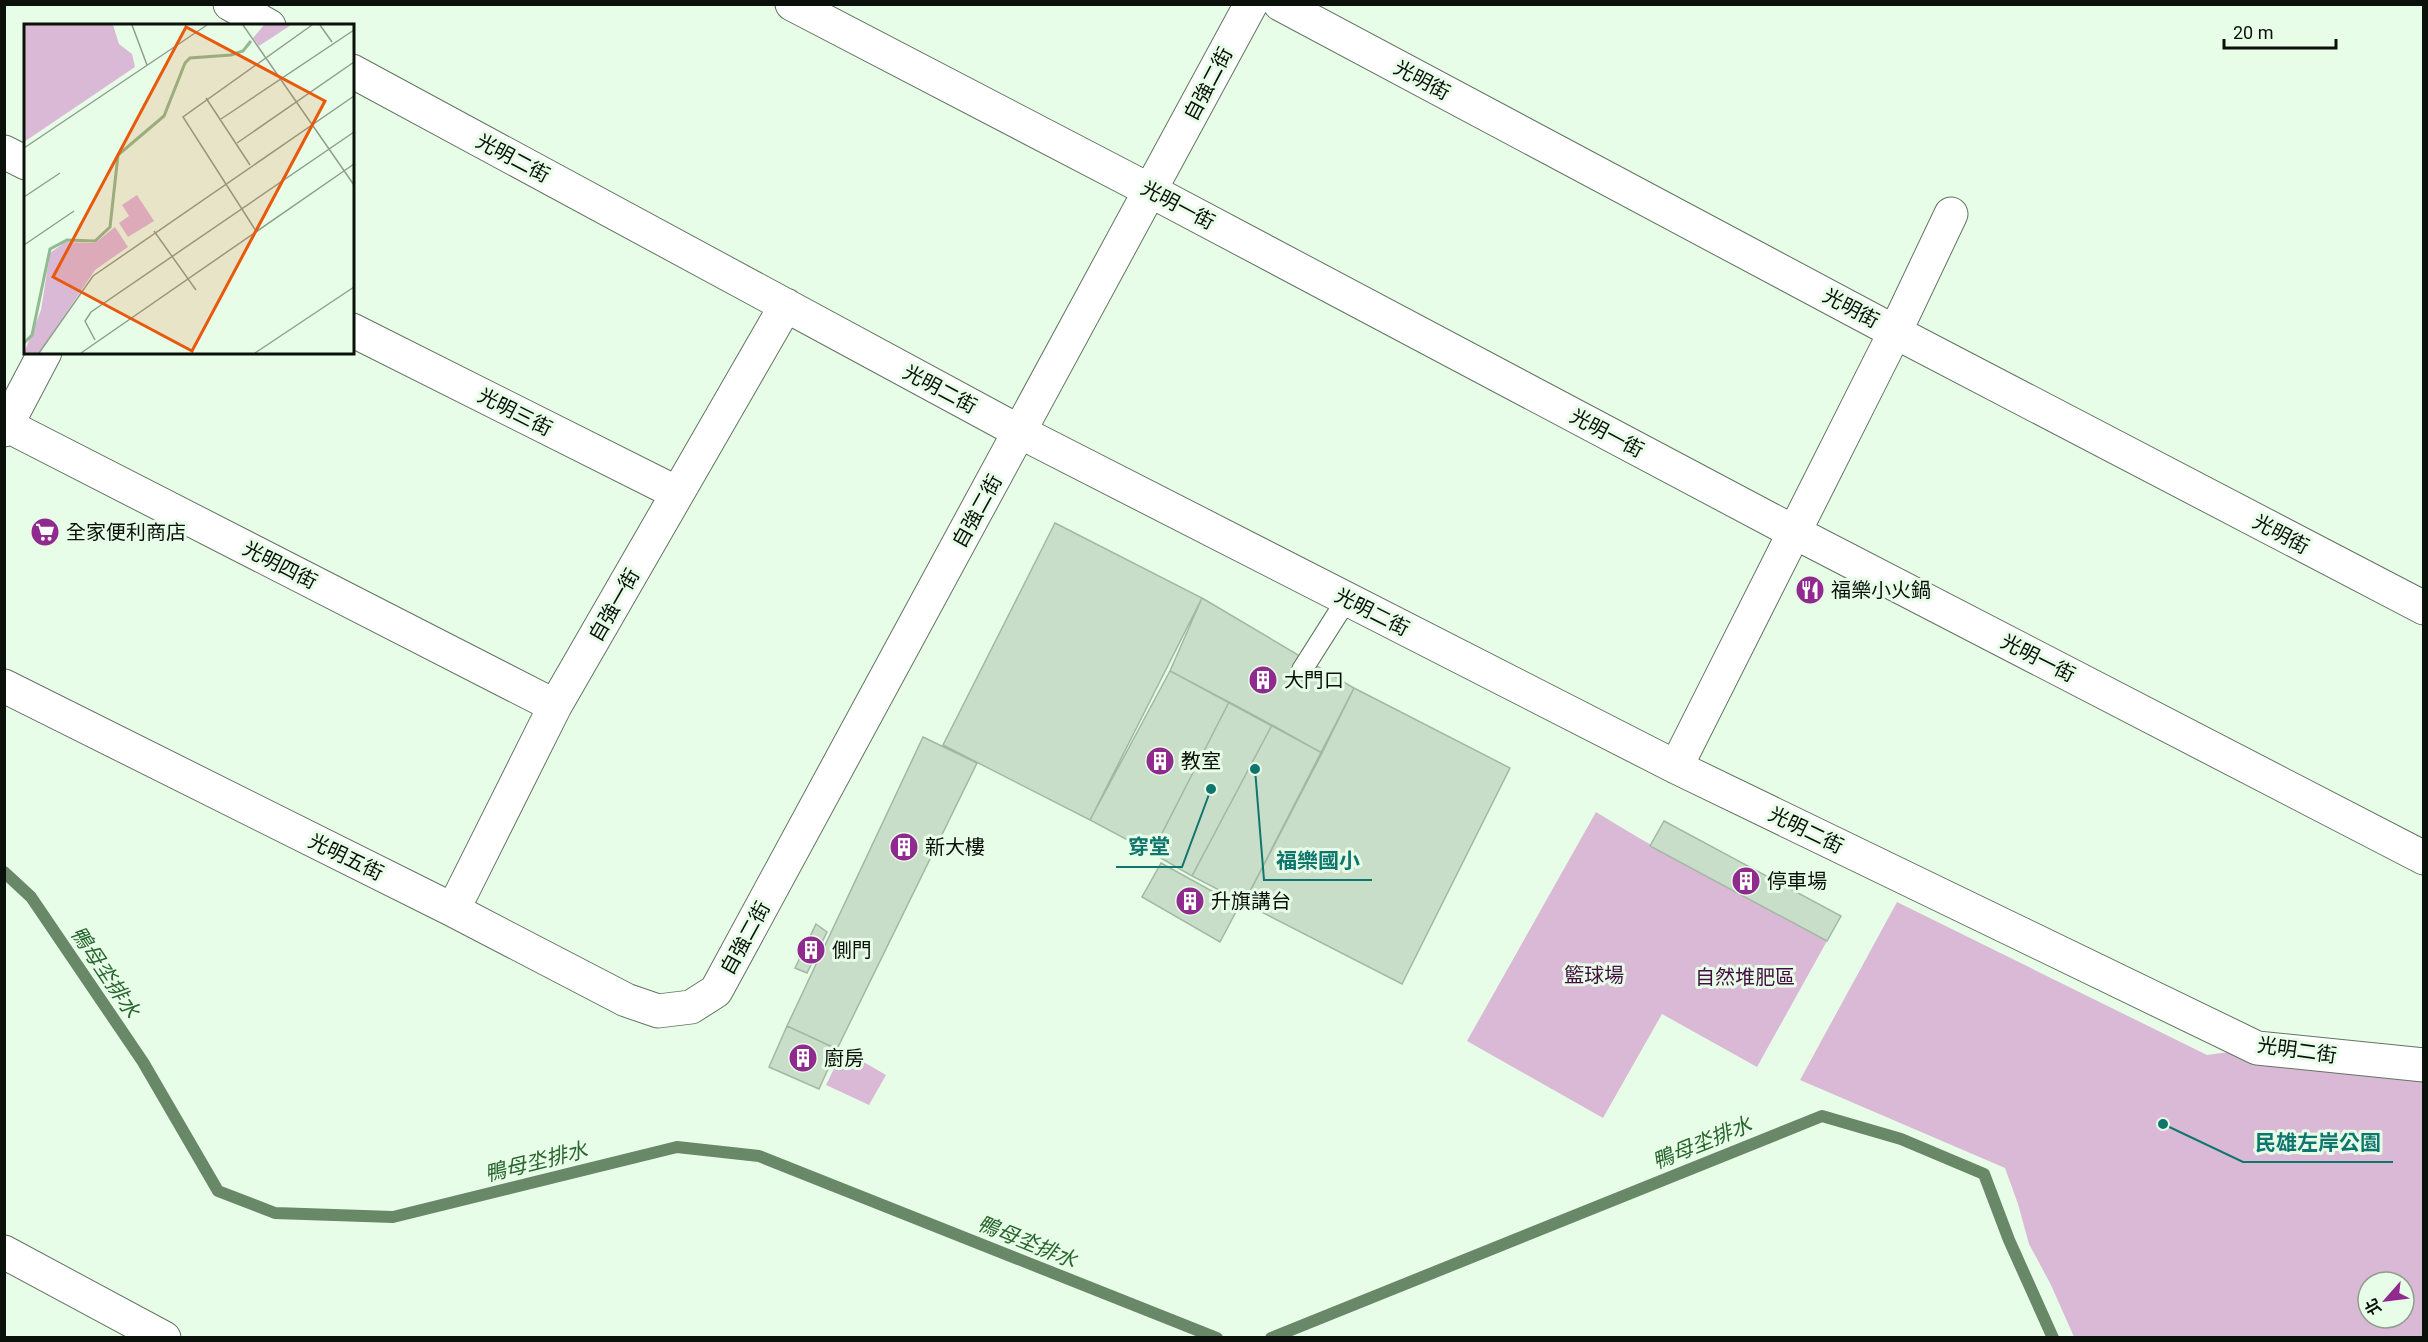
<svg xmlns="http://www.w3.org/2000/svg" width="2428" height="1342" font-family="Roboto,'Noto Sans TC',sans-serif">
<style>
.green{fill:#dab9d7;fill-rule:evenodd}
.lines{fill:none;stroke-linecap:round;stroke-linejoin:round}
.stream{stroke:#688868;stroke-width:12}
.building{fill:#c9dec9;stroke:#a3b8a4;stroke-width:1.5}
.lane-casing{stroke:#627562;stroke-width:22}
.street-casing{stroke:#627562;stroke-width:35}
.secondary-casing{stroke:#627562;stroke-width:35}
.lane{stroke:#fff;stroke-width:20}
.street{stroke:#fff;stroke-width:33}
.secondary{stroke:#fff;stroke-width:33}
.labels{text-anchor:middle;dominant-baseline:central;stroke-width:6;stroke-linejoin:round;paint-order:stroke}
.street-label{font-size:20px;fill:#0a110a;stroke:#e8fde8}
.poi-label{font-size:20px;fill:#0a110a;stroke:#e8fde8;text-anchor:start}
.park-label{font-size:20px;fill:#430e42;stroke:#e8fde8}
.water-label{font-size:21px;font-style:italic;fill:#29652f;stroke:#e8fde8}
.inset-river{fill:none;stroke:#90bb91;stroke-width:3}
.inset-road{fill:none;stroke:#8f9f8f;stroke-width:1.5}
.view{fill:#e8590c;fill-opacity:0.15;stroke:#e8590c;stroke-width:3}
.inset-edge{fill:none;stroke:#0a110a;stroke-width:3}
.leader{fill:none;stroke:#0f766e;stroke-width:2}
.callout-dot{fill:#0f766e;stroke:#e8fde8;stroke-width:2}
.callout-label{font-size:21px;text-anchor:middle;font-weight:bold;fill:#0f766e;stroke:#e8fde8;stroke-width:6;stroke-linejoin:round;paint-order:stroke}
</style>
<rect width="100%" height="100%" fill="#e8fde8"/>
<!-- green -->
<path class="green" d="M1596,812C1671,859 1750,898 1827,941L1757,1067L1662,1014L1603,1118L1467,1041Z
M1897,902L2207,1055L2257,1048L2423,1065V1337H2074L2051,1285L2029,1244L2018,1204L2005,1168L1800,1080ZM2368,1282H2404V1318H2368Z
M843,1050L886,1075L869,1105L826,1085Z"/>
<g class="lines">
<!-- stream -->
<path class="stream" d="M4,872L31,897L143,1062L218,1191L275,1213L393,1217L677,1147L759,1156L1217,1338
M1271,1338L1822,1116L1901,1139L1984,1174L2009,1240L2053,1338"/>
</g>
<!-- building -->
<path class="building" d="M1055,523L1202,598L1090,820L943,745Z
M1202,598L1354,688L1322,753L1170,671Z
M1170,671L1229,702L1152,853L1090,820Z
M1354,688L1510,768L1402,984L1244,903Z
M1229,702L1272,725L1192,876L1152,853Z
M1272,725L1322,753L1244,903L1192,876Z
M923,737L977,763L837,1049L787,1026Z
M1664,821L1841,916L1827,941L1650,846Z
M1161,863L1239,906L1220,942L1142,897Z
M816,924L827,932L807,973L795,968Z
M787,1026L837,1049L819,1089L769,1067Z"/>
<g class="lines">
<!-- lane casing -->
<g class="lane-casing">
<path id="lane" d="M1302,670L1347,599"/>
</g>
<!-- street casing -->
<g class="street-casing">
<path id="street" d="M230,4L269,26
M792,4L1151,191L1794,532L2424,858
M1280,4L1895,332L2424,608
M352,71L1020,432L1676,767L2257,1048L2424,1065
M4,152L26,163
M352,330L677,493
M4,424L555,706
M4,430L45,352
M4,686L453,910L626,1000L658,1011L691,1007L716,991L1251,4
M1676,767L1895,332L1951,214
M453,910L555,706L786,305"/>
</g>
<!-- secondary casing -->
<g class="secondary-casing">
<path id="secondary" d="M4,1252L164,1338"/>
</g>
<!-- lane -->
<use href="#lane" class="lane"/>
<!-- street -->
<use href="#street" class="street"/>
<!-- secondary -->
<use href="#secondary" class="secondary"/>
</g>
<!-- icons -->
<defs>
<g id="supermarket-disc" transform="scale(1.5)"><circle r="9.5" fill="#912a8f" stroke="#e8fde8"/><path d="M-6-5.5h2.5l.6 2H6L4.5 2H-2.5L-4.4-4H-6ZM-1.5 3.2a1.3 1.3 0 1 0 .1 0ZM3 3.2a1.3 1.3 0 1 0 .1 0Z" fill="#fff"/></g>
<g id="restaurant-disc" transform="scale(1.5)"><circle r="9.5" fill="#912a8f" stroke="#e8fde8"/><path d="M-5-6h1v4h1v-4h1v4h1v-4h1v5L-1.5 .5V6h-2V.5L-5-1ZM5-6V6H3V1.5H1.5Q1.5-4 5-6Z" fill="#fff"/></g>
<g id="building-disc" transform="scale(1.5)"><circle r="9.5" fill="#912a8f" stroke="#e8fde8"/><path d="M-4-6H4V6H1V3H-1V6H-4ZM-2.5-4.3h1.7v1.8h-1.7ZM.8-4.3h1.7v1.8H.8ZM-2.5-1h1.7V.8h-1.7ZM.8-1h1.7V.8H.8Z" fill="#fff"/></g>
</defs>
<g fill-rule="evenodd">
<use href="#supermarket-disc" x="45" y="532"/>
<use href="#restaurant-disc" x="1810" y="590"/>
<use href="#building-disc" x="1263" y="680"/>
<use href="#building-disc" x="1160" y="761"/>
<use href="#building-disc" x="904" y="847"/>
<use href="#building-disc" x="1746" y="881"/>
<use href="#building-disc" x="1190" y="901"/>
<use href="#building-disc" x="811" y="950"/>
<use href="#building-disc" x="803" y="1058"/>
</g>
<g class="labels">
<!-- street labels -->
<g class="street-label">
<text transform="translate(1422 80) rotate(28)">光明街</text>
<text transform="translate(1208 84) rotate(-62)">自強二街</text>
<text transform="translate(513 158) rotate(28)">光明二街</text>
<text transform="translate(1178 205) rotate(28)">光明一街</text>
<text transform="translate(1851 308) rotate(28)">光明街</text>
<text transform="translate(940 389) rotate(28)">光明二街</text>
<text transform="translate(515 412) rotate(27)">光明三街</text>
<text transform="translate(1607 433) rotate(28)">光明一街</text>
<text transform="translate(977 511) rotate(-61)">自強二街</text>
<text transform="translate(2281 534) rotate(28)">光明街</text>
<text transform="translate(280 565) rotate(27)">光明四街</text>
<text transform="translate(614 605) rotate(-60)">自強一街</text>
<text transform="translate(1372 612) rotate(27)">光明二街</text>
<text transform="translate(2038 658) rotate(27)">光明一街</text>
<text transform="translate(1806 830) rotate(26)">光明二街</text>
<text transform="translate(346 857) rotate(26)">光明五街</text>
<text transform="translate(745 938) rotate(-61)">自強二街</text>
<text transform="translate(2297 1050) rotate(8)">光明二街</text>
</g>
<!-- poi labels -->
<g class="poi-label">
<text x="66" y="532">全家便利商店</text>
<text x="1831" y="590">福樂小火鍋</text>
<text x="1284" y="680">大門口</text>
<text x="1181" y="761">教室</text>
<text x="925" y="847">新大樓</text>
<text x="1767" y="881">停車場</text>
<text x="1211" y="901">升旗講台</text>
<text x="832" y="950">側門</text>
<text x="824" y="1058">廚房</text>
</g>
<!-- park labels -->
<g class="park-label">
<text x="1594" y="975">籃球場</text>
<text x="1745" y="977">自然堆肥區</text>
</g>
<!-- water labels -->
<g class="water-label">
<text transform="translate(105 972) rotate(56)">鴨母坔排水</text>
<text transform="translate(1702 1143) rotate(-22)">鴨母坔排水</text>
<text transform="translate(536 1162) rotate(-14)">鴨母坔排水</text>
<text transform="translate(1027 1242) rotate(22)">鴨母坔排水</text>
</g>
</g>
<!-- overview -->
<g transform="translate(24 24)">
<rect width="330" height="330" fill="#e8fde8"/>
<path d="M0,1H89L95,20L108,30L111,43L0,118ZM240,1H267L235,22L229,14ZM113,171L130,197L104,213L95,199L105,192L98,181ZM91,203L104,223L71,246L15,329H0L17,286L26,229L41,218L71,219Z" fill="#dab9d7"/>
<path class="inset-river" d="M0,319L8,311L26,225L43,216L71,217L86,203L94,131L140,92L161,39L166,34L207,31L219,27L227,17"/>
<path class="inset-road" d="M108,1L123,41M219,1L330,161M296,1L308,18M182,74L226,141M197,95L330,6M213,119L330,38M0,124L183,1M0,173L36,149M130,207L172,266M232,207L159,93L288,1M0,221L50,187M71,316L61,297L67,288L330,108M15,329L69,252L330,72M57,329L330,140M231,329L330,263"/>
<path class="view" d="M162,3L301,77L168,327L29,253Z"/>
<rect width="330" height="330" class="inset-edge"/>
</g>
<!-- callouts -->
<path class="leader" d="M1211 789L1182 867H1116M1255 769L1264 880H1372M2163 1124L2243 1162H2393"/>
<g class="callout-dot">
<circle cx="1211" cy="789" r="6"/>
<circle cx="1255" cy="769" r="6"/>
<circle cx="2163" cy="1124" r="6"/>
</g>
<g class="callout-label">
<text x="1149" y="854">穿堂</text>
<text x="1318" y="868">福樂國小</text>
<text x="2318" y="1150">民雄左岸公園</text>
</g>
<!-- border -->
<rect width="2428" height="1342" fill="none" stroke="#0a110a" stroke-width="12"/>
<!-- north arrow -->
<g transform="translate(2386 1300) rotate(242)"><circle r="28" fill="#e8fde8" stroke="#8f9f8f" stroke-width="1.5"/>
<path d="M0-4.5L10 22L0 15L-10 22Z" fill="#912a8f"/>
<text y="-9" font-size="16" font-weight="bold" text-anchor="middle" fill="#0a110a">北</text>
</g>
<!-- scale -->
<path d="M2224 39v9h112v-9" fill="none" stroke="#0a110a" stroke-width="3"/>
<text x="2233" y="39" font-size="18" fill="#0a110a" stroke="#e8fde8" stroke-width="4.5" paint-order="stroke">20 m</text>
</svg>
